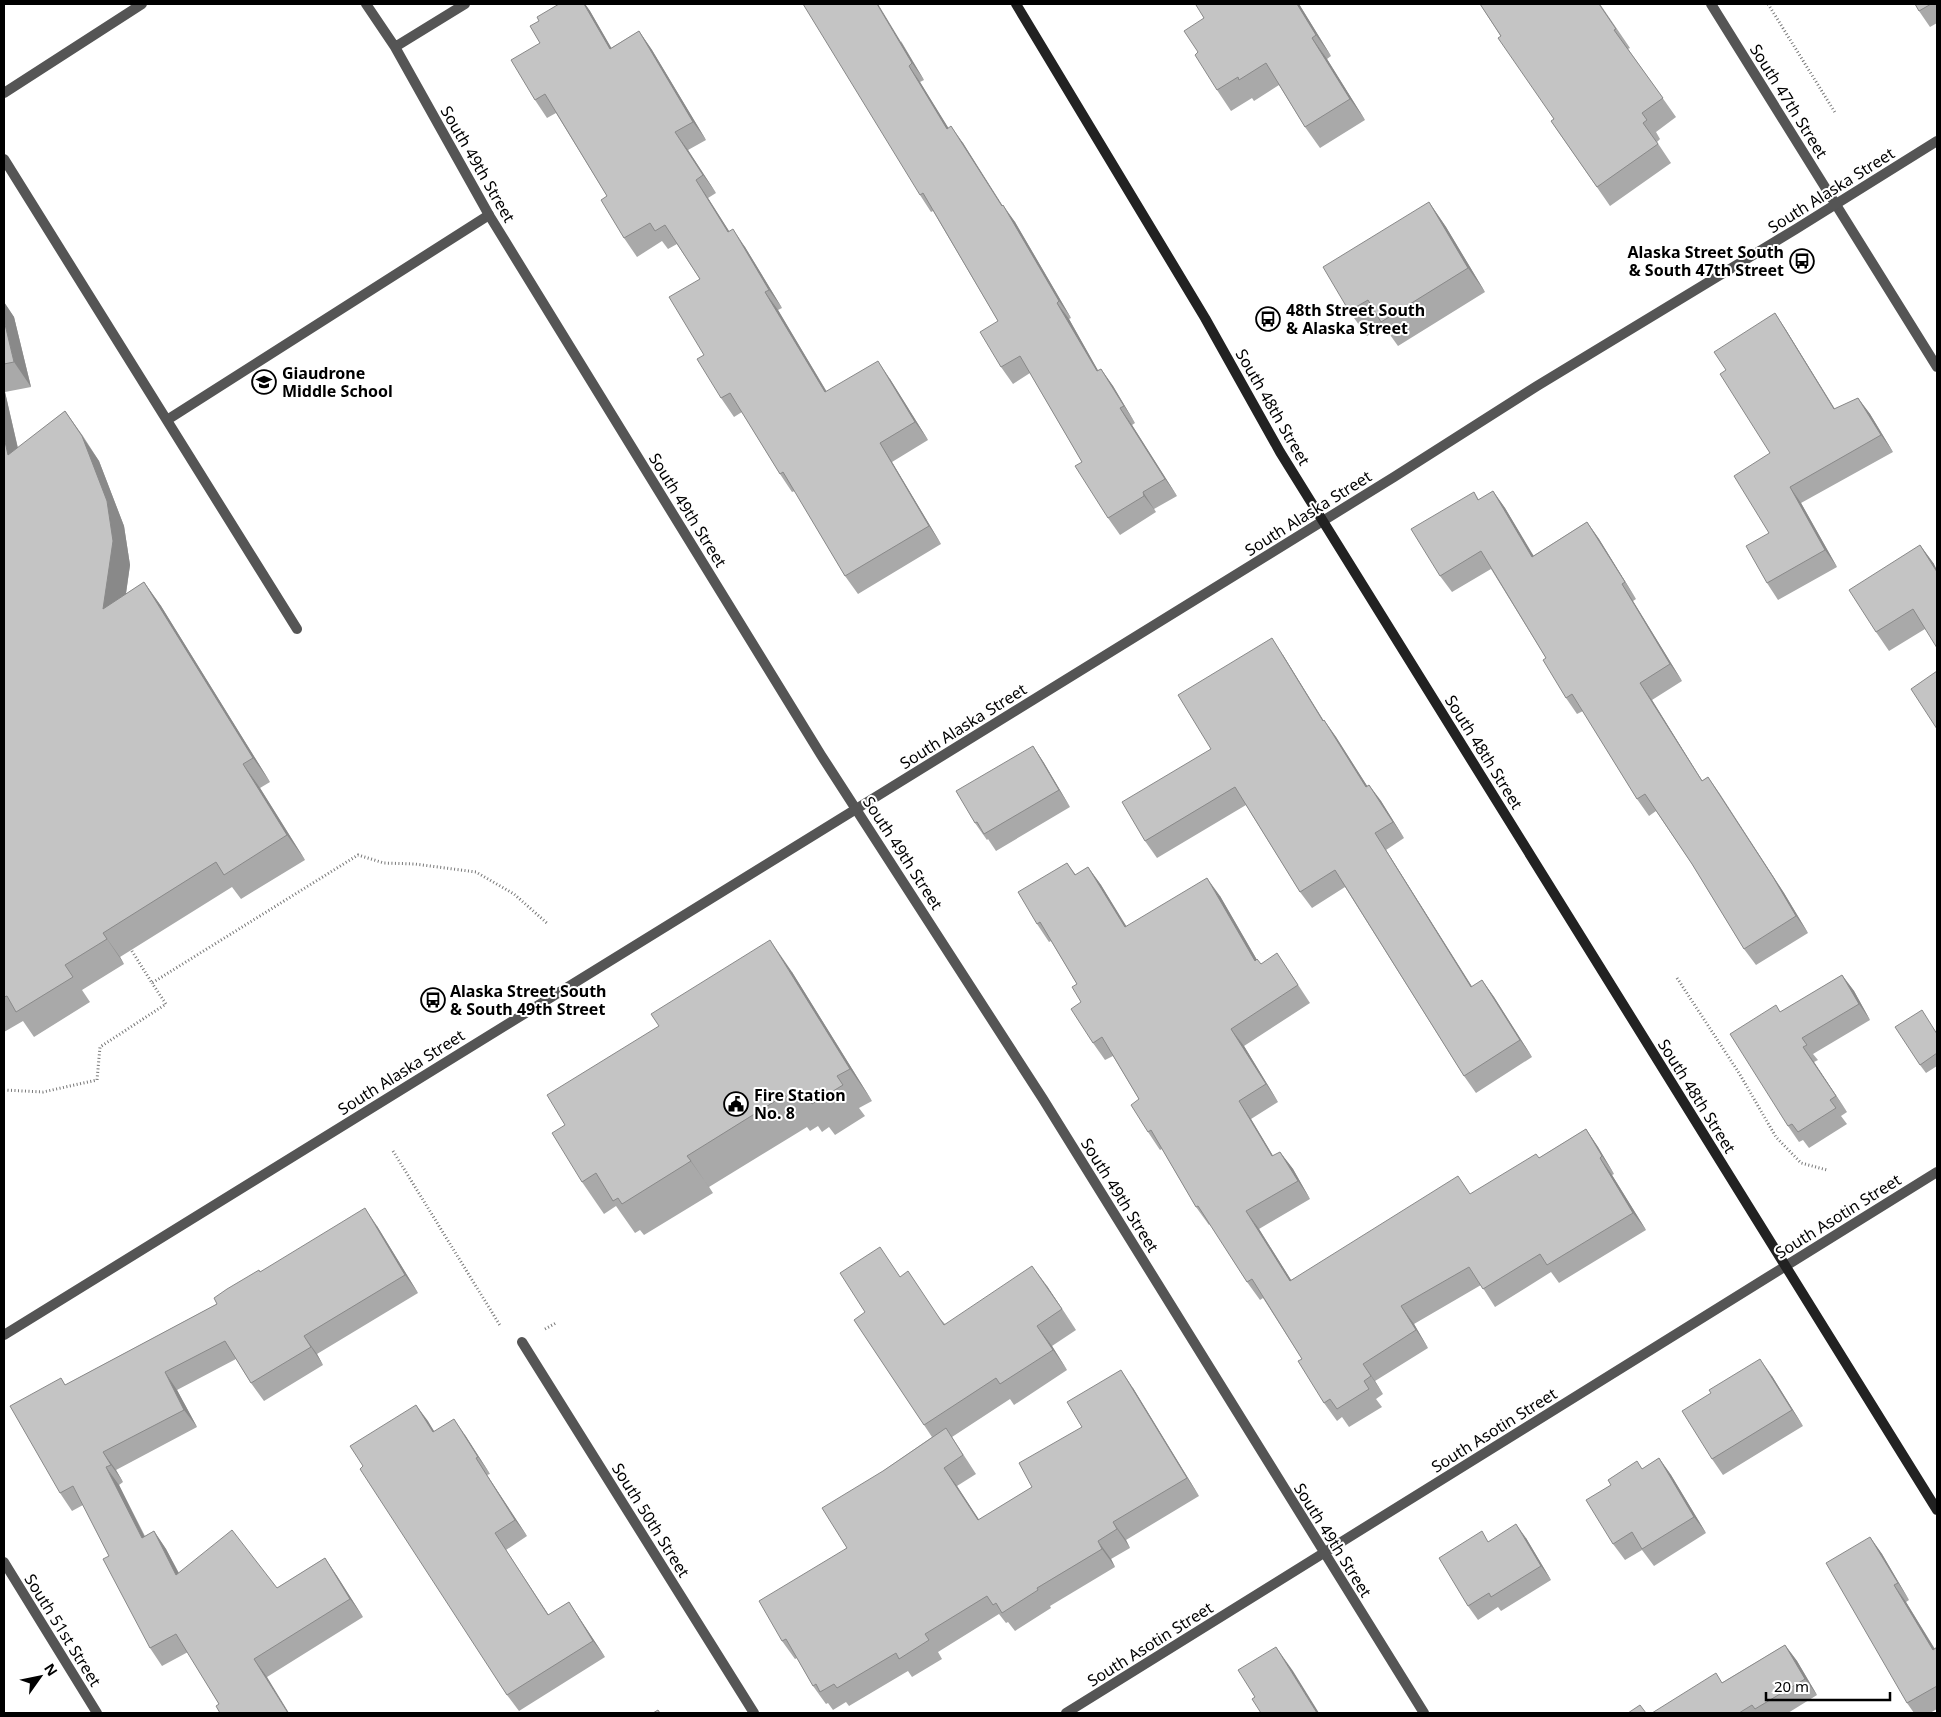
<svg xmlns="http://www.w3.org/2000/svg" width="1941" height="1717" font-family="'Noto Sans',sans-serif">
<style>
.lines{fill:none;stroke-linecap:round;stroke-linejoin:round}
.path{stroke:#777;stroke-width:3;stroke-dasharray:1 2.5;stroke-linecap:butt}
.service{stroke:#555;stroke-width:10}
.minor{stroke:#555;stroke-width:10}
.tertiary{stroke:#555;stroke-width:10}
.secondary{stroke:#222;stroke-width:10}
.wall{fill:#a9a9a9}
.shaded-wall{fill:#898989}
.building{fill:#c4c4c4;stroke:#898989}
.labels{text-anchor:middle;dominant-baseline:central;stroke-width:4;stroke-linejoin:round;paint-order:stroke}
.street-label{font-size:16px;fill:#000;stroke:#fff}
.poi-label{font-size:16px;font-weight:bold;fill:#000;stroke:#fff;text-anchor:start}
</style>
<rect width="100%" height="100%" fill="#fff"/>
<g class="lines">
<!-- path -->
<path class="path" d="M1768,4L1836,114
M130,948L152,983L358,855L384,863L415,864L476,872L514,894L548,924
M1677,978L1739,1073L1776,1137L1801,1163L1827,1170
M4,1090L43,1092L97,1080L100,1047L166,1004L152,983
M393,1151L501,1327
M545,1329L556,1323"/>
<!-- service -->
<path class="service" d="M4,93L142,4
M4,159L297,629
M167,420L489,215"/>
<!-- minor -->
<path class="minor" d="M366,4L395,47L489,215L821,755L1043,1099L1424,1713
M1711,4L1937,367
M395,47L465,4
M522,1342L754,1713
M4,1562L97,1713
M1066,1713L1937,1172"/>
<!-- tertiary -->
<path class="tertiary" d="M4,1335L1394,477L1537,386L1796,229L1937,141"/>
<!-- secondary -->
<path class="secondary" d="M1016,4L1205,318L1280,452L1937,1510"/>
</g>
<!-- wall -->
<path class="wall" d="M559,4H585L590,11L611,48L639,31L652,50L706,140L688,150L716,193L708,198L729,231L745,247L782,308L778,310L827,392L890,379L928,440L892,462L941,544L858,594L845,576L795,491L792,492L780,474L742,412L734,417L721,398L704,355L700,279L677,244L668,249L662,241L637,257L624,238L607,196L556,113L547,118L535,100L540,43L539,21Z
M1198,4H1299L1331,56L1327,59L1365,120L1320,148L1305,127L1279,85L1254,101L1252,98L1231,111L1217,90L1198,52L1204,18Z
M1480,4H1600L1630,48L1628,49L1676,117L1656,132L1660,139L1657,142L1671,163L1610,206L1551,121L1554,119Z
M1915,4H1937V23L1930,27L1919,11Z
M901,41L924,80L920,82L948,128L963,143L1002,206L1015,222L1071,318L1069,319L1098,371L1101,369L1113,386L1135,423L1132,425L1177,496L1154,509L1156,512L1120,535L1108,518L1082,462L1030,373L1013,384L1001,367L998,321L933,211L931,212L920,195Z
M1429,202L1446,227L1485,292L1398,346L1383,325L1367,336L1349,311Z
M4,302L14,317L31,387L5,392L18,448L65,411L83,436L99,461L124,526L130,565L126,594L144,582L161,606L270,782L260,788L305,860L241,899L232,887L120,957L124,964L82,990L90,1002L34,1037L23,1021L4,1032Z
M1775,313L1786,330L1835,409L1858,398L1870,414L1893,452L1801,503L1837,567L1778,600L1767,583L1769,533L1770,453L1726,370Z
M1493,491L1505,508L1533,556L1587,522L1599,539L1636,599L1633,601L1682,681L1652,700L1702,781L1708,777L1720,794L1784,893L1808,933L1756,965L1744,949L1692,864L1656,811L1649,816L1637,799L1583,711L1577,714L1566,698L1546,658L1491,569L1452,592L1440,576L1474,492L1479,500Z
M1920,545L1934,564L1925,629L1889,651L1876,632Z
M1283,655L1324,721V720L1336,737L1367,786L1369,785L1381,801L1404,838L1386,850L1472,987L1482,980L1494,997L1532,1057L1476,1093L1464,1076L1345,887L1312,908L1300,892L1246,805L1157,858L1145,841L1211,749Z
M1033,746L1044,763L1070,807L996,851L988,839L987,840L975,823Z
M1067,863L1076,875L1088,867L1101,885L1126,927L1220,896L1257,960L1261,964L1289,971L1310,1003L1244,1046L1278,1102L1251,1119L1273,1156L1280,1152L1293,1169L1310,1199L1259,1229L1291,1280L1471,1194L1539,1158L1586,1129L1598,1147L1614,1174L1612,1175L1646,1230L1559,1283L1551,1272L1495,1307L1481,1285L1414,1324L1428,1348L1375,1381L1383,1394L1376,1399L1382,1407L1349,1427L1342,1417L1337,1421L1324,1403L1302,1359L1263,1298L1260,1300L1247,1282L1210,1224L1209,1225L1196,1207L1162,1149L1160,1150L1148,1132L1139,1099L1113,1056L1105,1060L1093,1043L1077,984L1051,941L1049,942L1037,924Z
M792,972L872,1101L859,1108L865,1116L835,1135L829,1127L822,1132L818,1126L810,1131L807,1127L709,1187L713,1193L644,1235L640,1230L635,1233L616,1206L604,1214L582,1182L565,1125Z
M1842,975L1854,991L1870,1020L1813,1054L1818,1060L1814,1062L1847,1112L1841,1116L1847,1124L1809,1148L1803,1140L1799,1142L1788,1126L1781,1012Z
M1937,1033V1066L1926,1073L1920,1065Z
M377,1226L418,1293L317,1354L323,1365L264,1401L251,1383L236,1359L177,1390L197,1427L116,1470L123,1482L119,1485L145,1536L154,1531L166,1549L179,1573L277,1588L325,1558L337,1576L363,1617L267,1677L219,1704L188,1652L162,1666L150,1648L109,1556L83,1505L72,1511L60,1493L61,1378L65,1385L217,1304L260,1272Z
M901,1277L945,1324L1047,1286L1076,1330L1052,1346L1067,1370L1014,1405L1010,1399L952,1437L976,1474L957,1486L979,1520L1032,1487L1082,1427L1133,1388L1199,1496L1126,1540L1130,1548L1111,1559L1115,1567L1050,1606L1051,1608L1015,1631L1008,1622L1006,1623L999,1614L938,1652L942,1659L912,1677L908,1671L849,1706L846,1702L833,1710L828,1703L826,1704L813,1686L797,1658L795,1659L782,1641L847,1548L883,1471L932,1437L924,1425L865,1312Z
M1772,1376L1803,1426L1723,1475L1712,1459Z
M416,1405L434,1431L465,1435L490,1474L487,1475L527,1536L506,1550L548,1615L569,1602L580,1619L605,1657L519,1711L507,1695L363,1466Z
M1659,1458L1671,1475L1706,1533L1654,1566L1642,1550L1625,1560L1613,1544L1611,1485L1642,1469Z
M1870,1537L1882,1554L1909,1600L1906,1602L1935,1649L1937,1647V1709L1930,1713H1914L1907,1703Z
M1526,1538L1551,1580L1501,1611L1498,1607L1478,1620L1468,1606L1489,1541Z
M1785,1645L1797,1661L1817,1695L1788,1713H1652L1723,1682Z"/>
<!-- shaded-wall -->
<path class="shaded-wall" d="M584,4H585L590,11L623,68L610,49Z
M877,4H878L924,80L912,63Z
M1297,4H1299L1331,56L1316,35Z
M639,31L652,50L706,140L693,122Z
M1312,38L1327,59L1365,120L1350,99Z
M909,66L920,82L959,145L947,129Z
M951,126L963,143L1013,222L1003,205L1015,222L1071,318L1059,301L1002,206Z
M675,132L688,150L716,193L703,175Z
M696,180L708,198L741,250L728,232Z
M1429,202L1446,227L1485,292L1468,268Z
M733,229L745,247L782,308L769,290Z
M765,292L778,310L838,411L825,392Z
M4,302L14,317L31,387L14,362L4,320Z
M1057,303L1069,319L1108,388L1097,371Z
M1775,313L1786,330L1845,426L1834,409Z
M878,361L890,379L928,440L915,422Z
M1101,369L1113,386L1135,423L1124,406Z
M4,391L5,392L25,480L8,455L4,437Z
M1858,398L1870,414L1893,452L1881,435Z
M1120,408L1132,425L1177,496L1165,479Z
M65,411L99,461L124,526L130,565L120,634L103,609Z
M880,443L892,462L941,544L929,526Z
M1790,487L1801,503L1837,567L1825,550Z
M1493,491L1505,508L1544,573L1532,557Z
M1143,492L1154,509L1156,512L1144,496Z
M1587,522L1599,539L1636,599L1625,582Z
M1920,545L1934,564L1937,570V572Z
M144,582L161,606L270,782L253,758Z
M1622,584L1633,601L1682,681L1670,664Z
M1272,638L1283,655L1334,738L1323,721Z
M1640,683L1652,700L1713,798L1702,781Z
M1324,720L1336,737L1378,803L1366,787Z
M1033,746L1044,763L1070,807L1059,790Z
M243,764L260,788L305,860L287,835Z
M1708,777L1784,893L1808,933L1796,916Z
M1369,785L1381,801L1404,838L1393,822Z
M1375,833L1386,850L1483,1004L1471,987Z
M1088,867L1101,885L1138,945L1125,927Z
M1207,878L1220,896L1268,979L1255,961Z
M103,933L120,957L124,964L107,939Z
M770,940L792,972L872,1101L850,1069Z
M1842,975L1854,991L1870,1020L1859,1004Z
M1482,980L1494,997L1532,1057L1520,1040Z
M1231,1029L1244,1046L1278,1102L1266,1084Z
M1803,1047L1814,1062L1847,1112L1836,1096Z
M1239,1101L1251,1119L1284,1174L1272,1156Z
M1586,1129L1598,1147L1614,1174L1602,1156Z
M1280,1152L1293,1169L1310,1199L1298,1181Z
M687,1156L709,1187L713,1193L691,1161Z
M1600,1158L1612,1175L1646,1230L1633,1213Z
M365,1208L377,1226L418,1293L405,1275Z
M1246,1211L1259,1229L1303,1299L1290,1281Z
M1032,1266L1047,1286L1076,1330L1062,1309Z
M1401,1306L1414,1324L1428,1348L1416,1330Z
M1037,1326L1052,1346L1067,1370L1053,1350Z
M304,1336L317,1354L323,1365L311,1347Z
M1760,1359L1772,1376L1803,1426L1792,1410Z
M1363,1364L1375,1381L1383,1394Z
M1121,1370L1133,1388L1199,1496L1187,1478Z
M165,1372L177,1390L197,1427L184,1410Z
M416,1405L428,1421L444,1448L433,1432Z
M454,1419L465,1435L490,1474L478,1457Z
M103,1452L116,1470L123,1482L111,1465Z
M476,1458L487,1475L527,1536L515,1520Z
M1659,1458L1671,1475L1706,1533L1694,1517Z
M106,1467L119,1485L154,1556L142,1538Z
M944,1468L957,1486L991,1538L978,1520Z
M1113,1522L1126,1540L1130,1548L1117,1529Z
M1516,1524L1526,1538L1551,1580L1541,1566Z
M154,1531L166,1549L189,1593L176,1575Z
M495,1533L506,1550L560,1632L548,1615Z
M1870,1537L1882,1554L1909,1600L1898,1583Z
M1098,1541L1111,1559L1115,1567L1102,1549Z
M325,1558L337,1576L363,1617L350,1599Z
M1894,1585L1906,1602L1937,1653L1933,1650Z
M569,1602L580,1619L605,1657L593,1641Z
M1785,1645L1797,1661L1817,1695L1805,1679Z
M1276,1647L1293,1671L1319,1713H1317Z
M254,1659L267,1677L289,1713H288Z"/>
<!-- building -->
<path class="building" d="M559,4H584L610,49L639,31L693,122L675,132L703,175L696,180L728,232L733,229L769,290L765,292L825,392L878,361L915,422L880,443L929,526L845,576L783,472L780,474L730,393L721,398L697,359L704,355L669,297L700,279L665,225L655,231L650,223L624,238L601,200L607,196L545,94L535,100L511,60L540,43L530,26L539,21L537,17Z
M803,4H877L912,63L909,66L947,129L951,126L1002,206L1003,205L1059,301L1057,303L1097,371L1101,369L1124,406L1120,408L1165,479L1143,492L1144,496L1108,518L1075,466L1082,462L1020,356L1001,367L980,332L998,321L923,193L920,195Z
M1198,4H1297L1316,35L1312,38L1350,99L1305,127L1266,63L1239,80L1238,77L1217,90L1195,55L1198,52L1184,31L1204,18L1196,5Z
M1480,4H1599L1616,29L1614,30L1663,98L1642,113L1647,120L1643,123L1658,144L1597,187L1551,121L1554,119L1498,38L1501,36Z
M1915,4H1931L1919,11Z
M1429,202L1468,268L1381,322L1368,300L1349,311L1323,267Z
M1775,313L1834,409L1858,398L1881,435L1790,487L1825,550L1767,583L1746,546L1769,533L1734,476L1770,453L1720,374L1726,370L1714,352Z
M4,320L14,362L4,364Z
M65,411L82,436L107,501L113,541L103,609L144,582L253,758L243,764L287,835L224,875L216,862L103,933L107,939L65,965L73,977L16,1012L7,996L4,997V437L8,455Z
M1493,491L1532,557L1587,522L1625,582L1622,584L1670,664L1640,683L1702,781L1708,777L1773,877L1796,916L1744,949L1692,864L1645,794L1637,799L1572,694L1566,698L1543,660L1546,658L1481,551L1440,576L1411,529L1474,492L1478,500Z
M1920,545L1937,572V648L1913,609L1876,632L1849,590Z
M1272,638L1323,721L1324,720L1366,787L1369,785L1393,822L1375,833L1471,987L1482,980L1520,1040L1464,1076L1335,870L1300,892L1235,787L1145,841L1122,802L1211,749L1178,695Z
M1937,671V729L1911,689Z
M1033,746L1059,790L984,834L977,822L975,823L956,791Z
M1067,863L1075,875L1088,867L1125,927L1207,878L1255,961L1257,959L1261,964L1277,953L1298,985L1231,1029L1266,1084L1239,1101L1272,1156L1280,1152L1298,1181L1246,1211L1290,1281L1458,1176L1470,1194L1536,1154L1539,1158L1586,1129L1602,1156L1600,1158L1633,1213L1547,1265L1540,1254L1483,1289L1469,1267L1401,1306L1416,1330L1363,1364L1371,1376L1364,1381L1369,1389L1337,1409L1330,1399L1324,1403L1298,1361L1302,1359L1252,1279L1247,1282L1198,1206L1196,1207L1151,1130L1148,1132L1131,1105L1139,1099L1102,1037L1093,1043L1071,1009L1081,1002L1072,987L1077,984L1040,922L1037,924L1018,892Z
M770,940L850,1069L837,1076L843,1085L812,1104L807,1095L800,1100L796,1094L788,1099L785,1095L687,1156L691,1161L622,1204L618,1198L613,1201L596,1173L582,1182L552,1133L565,1125L547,1095L659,1026L651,1014Z
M1842,975L1859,1004L1802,1038L1807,1045L1803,1047L1836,1096L1830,1100L1836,1108L1798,1132L1792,1124L1788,1126L1730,1034L1776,1005L1780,1012Z
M1922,1010L1937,1034V1053L1920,1065L1895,1027Z
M365,1208L405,1275L304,1336L311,1347L251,1383L225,1341L165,1372L184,1410L103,1452L111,1465L106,1467L142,1538L154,1531L176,1575L232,1530L277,1588L325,1558L350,1599L254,1659L288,1713H220L216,1706L219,1704L176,1634L150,1648L103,1559L109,1556L73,1486L60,1493L10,1406L61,1378L65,1385L217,1304L214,1298L227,1289L259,1270L260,1272Z
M880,1247L900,1277L908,1271L944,1325L1032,1266L1062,1309L1037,1326L1053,1350L1000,1384L996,1378L924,1425L854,1320L865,1312L840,1273Z
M1760,1359L1792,1410L1712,1459L1682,1411L1711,1393L1709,1390Z
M1121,1370L1187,1478L1113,1522L1117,1529L1098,1541L1102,1549L1037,1588L1038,1590L1002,1613L996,1603L993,1605L987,1596L925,1634L929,1640L899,1659L896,1653L837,1688L834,1684L820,1692L816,1684L813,1686L786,1639L782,1641L759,1601L847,1548L822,1508L883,1471L946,1428L963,1455L944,1468L978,1520L1032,1487L1019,1463L1082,1427L1067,1402Z
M416,1405L433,1432L454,1419L478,1457L476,1458L515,1520L495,1533L548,1615L569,1602L593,1641L507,1695L360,1469L363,1466L350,1446Z
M1659,1458L1694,1517L1642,1549L1632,1532L1613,1544L1586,1500L1611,1485L1608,1480L1637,1461L1642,1469Z
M1516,1524L1541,1566L1491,1597L1489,1593L1468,1606L1439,1558L1482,1531L1488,1542Z
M1870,1537L1898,1583L1894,1585L1933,1650L1937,1647V1686L1907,1703L1826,1563Z
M1785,1645L1805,1679L1755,1709L1752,1705L1739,1713H1652L1716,1673L1722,1683Z
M1276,1647L1317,1713H1261L1252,1699L1255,1697L1238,1670Z
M1640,1705L1646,1713H1628Z
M658,1710L660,1713H653Z"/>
<!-- icons -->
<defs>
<g id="bus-ring" transform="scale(1.25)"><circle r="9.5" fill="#fff" stroke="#000" stroke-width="1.5"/><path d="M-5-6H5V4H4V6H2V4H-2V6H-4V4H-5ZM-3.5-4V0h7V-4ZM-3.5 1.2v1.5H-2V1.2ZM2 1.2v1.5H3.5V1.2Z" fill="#000"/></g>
<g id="school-ring" transform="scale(1.25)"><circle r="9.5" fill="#fff" stroke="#000" stroke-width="1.5"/><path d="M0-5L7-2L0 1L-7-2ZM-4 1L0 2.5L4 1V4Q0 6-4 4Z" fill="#000"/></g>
<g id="civic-ring" transform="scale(1.25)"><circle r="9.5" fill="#fff" stroke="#000" stroke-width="1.5"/><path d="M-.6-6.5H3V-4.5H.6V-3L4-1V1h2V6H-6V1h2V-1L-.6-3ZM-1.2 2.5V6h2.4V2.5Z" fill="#000"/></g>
</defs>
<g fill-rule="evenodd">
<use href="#bus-ring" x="1802" y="261"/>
<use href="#bus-ring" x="1268" y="319"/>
<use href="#school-ring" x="264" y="382"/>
<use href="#bus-ring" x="433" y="1000"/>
<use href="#civic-ring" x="736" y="1104"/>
</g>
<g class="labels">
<!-- street labels -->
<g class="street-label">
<text transform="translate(1789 101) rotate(58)">South 47th Street</text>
<text transform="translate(478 164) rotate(60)">South 49th Street</text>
<text transform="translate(1831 190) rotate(-32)">South Alaska Street</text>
<text transform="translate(1273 407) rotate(60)">South 48th Street</text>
<text transform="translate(688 510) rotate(58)">South 49th Street</text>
<text transform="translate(1308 513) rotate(-32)">South Alaska Street</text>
<text transform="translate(963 726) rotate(-32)">South Alaska Street</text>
<text transform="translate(1484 752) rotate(58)">South 48th Street</text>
<text transform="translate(903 853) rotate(57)">South 49th Street</text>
<text transform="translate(401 1072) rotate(-32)">South Alaska Street</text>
<text transform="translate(1697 1096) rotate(58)">South 48th Street</text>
<text transform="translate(1120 1195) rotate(58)">South 49th Street</text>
<text transform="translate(1838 1216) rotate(-32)">South Asotin Street</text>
<text transform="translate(1494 1430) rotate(-32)">South Asotin Street</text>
<text transform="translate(651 1520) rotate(58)">South 50th Street</text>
<text transform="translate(1333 1540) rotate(58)">South 49th Street</text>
<text transform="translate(63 1630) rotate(58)">South 51st Street</text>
<text transform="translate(1150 1644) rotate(-32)">South Asotin Street</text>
</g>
<!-- poi labels -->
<g class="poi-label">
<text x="1784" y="252" text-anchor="end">Alaska Street South<tspan x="1784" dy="18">&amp; South 47th Street</tspan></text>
<text x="1286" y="310">48th Street South<tspan x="1286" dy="18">&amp; Alaska Street</tspan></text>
<text x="282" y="373">Giaudrone<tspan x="282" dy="18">Middle School</tspan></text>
<text x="450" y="991">Alaska Street South<tspan x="450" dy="18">&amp; South 49th Street</tspan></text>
<text x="754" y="1095">Fire Station<tspan x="754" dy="18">No. 8</tspan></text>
</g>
</g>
<!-- border -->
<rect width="1941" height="1717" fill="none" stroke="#000000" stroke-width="10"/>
<!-- north arrow -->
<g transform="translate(40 1677) rotate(57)" stroke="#ffffff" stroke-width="4" paint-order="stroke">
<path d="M0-4L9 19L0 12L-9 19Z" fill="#000000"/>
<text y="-8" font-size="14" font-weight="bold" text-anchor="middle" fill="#000000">N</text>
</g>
<!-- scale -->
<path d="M1766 1692v8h124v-8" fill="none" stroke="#000000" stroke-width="2.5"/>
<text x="1774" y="1692" font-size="15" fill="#000000" stroke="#ffffff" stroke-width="4" paint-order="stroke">20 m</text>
</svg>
